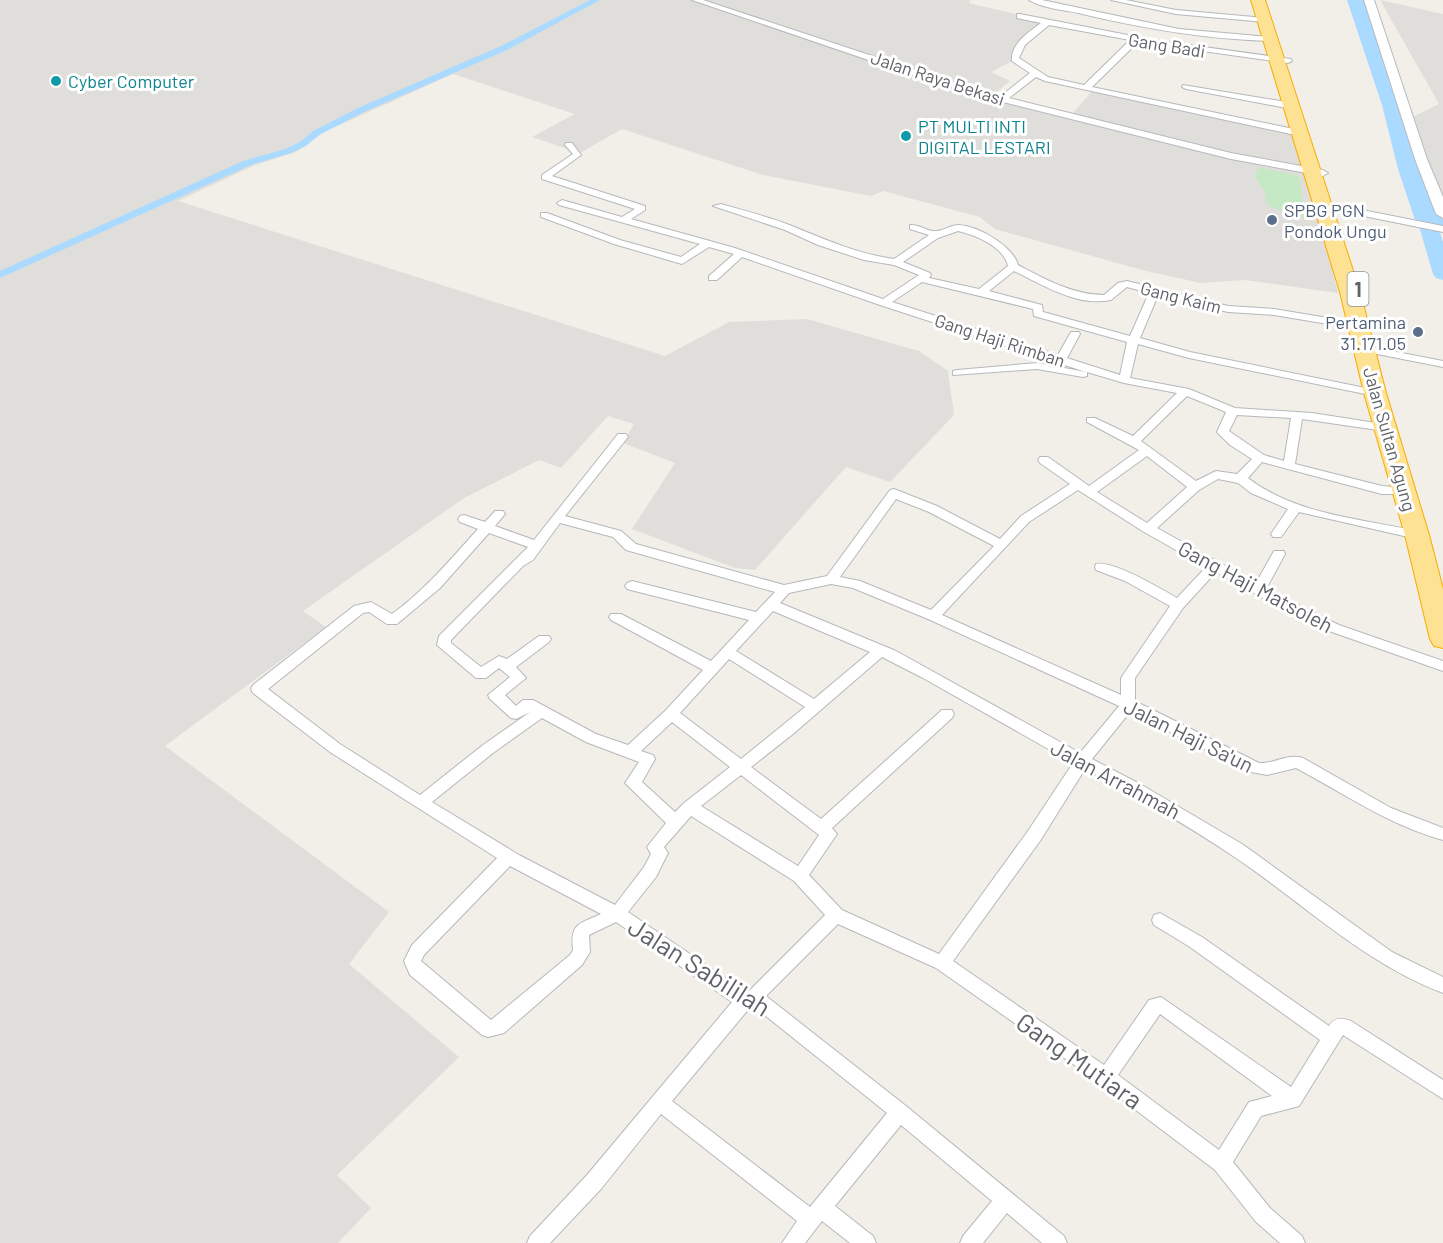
<svg xmlns="http://www.w3.org/2000/svg" width="1443" height="1243" font-family="Barlow,sans-serif">
<style>
.industrial{fill:#e0deda}
.green{fill:#c5e8c5}
.water{fill:#aadaff}
.lines{fill:none;stroke-linecap:round;stroke-linejoin:round}
.canal{fill:#aadaff;fill-rule:evenodd}
.river{fill:#aadaff;fill-rule:evenodd}
.street-casing{stroke:#b5b8bc;stroke-width:2}
.secondary-casing{stroke:#b6babf;stroke-width:2}
.highway-casing{stroke:#f9ab00;stroke-width:2}
.street{fill:#fff;fill-rule:evenodd}
.secondary{fill:#fff;fill-rule:evenodd}
.highway{fill:#fde293;fill-rule:evenodd}
.culture-dot{fill:#0f9aa8;stroke:#fff;stroke-width:2}
.service-dot{fill:#5c6f8a;stroke:#fff;stroke-width:2}
.labels{text-anchor:middle;dominant-baseline:central;stroke-width:6;stroke-linejoin:round;paint-order:stroke}
.far-street-label{font-size:18px;fill:#5f6368;stroke:#fff}
.far-culture-label{font-size:18px;fill:#0d838f;stroke:#fff;text-anchor:start}
.far-service-label{font-size:18px;fill:#4e5e75;stroke:#fff;text-anchor:start}
.shield{fill:#fff;stroke:#8f9295;stroke-width:1.5}
.shield-label{font-size:20px;font-weight:bold;fill:#5f6368}
.street-label{font-size:21px;fill:#5f6368;stroke:#fff}
.near-street-label{font-size:26px;fill:#5f6368;stroke:#fff}
</style>
<rect width="100%" height="100%" fill="#f1efe8"/>
<!-- industrial -->
<path class="industrial" d="M0,0H970L969,3L1044,21L1014,50V60L991,72L1010,81L993,95L1073,113L1094,89L1300,133L1338,293L1245,280L1201,283L1142,270L995,229L980,217L883,191L871,196L763,175L622,129L580,153L532,137L575,114L453,74L324,132L296,152L255,165L178,201L665,356L729,322L807,319L919,351L948,371L954,415L890,482L846,467L755,570L735,568L632,529L675,463L623,443L634,424L608,416L561,468L539,460L464,498L303,611L326,627L165,746L389,912L349,964L459,1057L337,1175L371,1208L338,1243H0Z
M1380,0L1443,14V214L1409,119L1439,104Z"/>
<!-- green -->
<path class="green" d="M1259,167L1299,176L1305,218L1268,206L1264,191L1255,176Z"/>
<!-- water -->
<path class="water" d="M1347,0H1369L1443,214V229L1416,223L1398,169L1382,105Z"/>
<g class="lines">
<!-- canal -->
<path class="canal" d="M590,0H600L507,50L364,112L319,135L306,146L291,153L251,165L0,278V271L243,161L285,149L300,142L313,131L358,108L501,46Z"/>
<!-- river -->
<path class="river" d="M1419,189L1426,191L1428,195L1443,242V280L1436,278L1433,274L1410,195L1412,191Z"/>
<!-- street casing -->
<g class="street-casing">
<path id="street" d="M692,0H703L936,77L1001,96L1030,73L1012,61C1010,44 1029,32 1041,23L1017,18V14H1020L1153,40L1291,59L1292,61L1288,63L1138,42L1092,87L1303,131L1304,133L1300,136L1045,81L1036,77L1009,98L1231,153L1323,170L1328,173L1323,176L1231,159L1003,102L930,81ZM1049,25L1130,40L1084,85L1048,77L1019,58L1025,45Z
M1029,0H1042L1179,29L1269,37L1273,39L1269,41C1204,39 1141,28 1078,13C1063,10 1042,8 1029,0Z
M1111,0H1126L1176,10L1265,18L1269,20L1265,22L1176,14Z
M1183,85L1292,103L1296,106L1292,109L1186,89L1182,87Z
M566,143H572L581,155L552,176L645,206V210L631,219L735,248L883,299L919,275L894,265L864,260L818,245L785,230L713,206L721,204C745,211 770,217 792,226C826,240 858,254 894,259L929,235L910,229V225C919,224 928,232 936,231C944,231 950,225 959,225C978,226 1013,246 1018,265C1045,279 1073,295 1104,295L1118,283L1127,281L1228,306L1274,309L1358,323L1363,326L1358,329L1274,315L1228,312L1158,295L1140,338L1190,352L1375,390L1381,393L1375,396L1189,358L1138,344L1130,378L1189,389L1235,408L1312,413L1389,425L1391,427L1385,431L1302,419L1295,464L1382,486L1407,488L1409,491L1407,494H1382L1262,462L1248,478C1294,514 1361,519 1417,531L1421,532L1423,535L1421,538L1417,539L1299,512L1281,537H1273L1271,534L1288,509L1251,493L1238,483L1218,479L1199,490L1157,528L1256,583L1274,551H1284L1285,554L1266,589L1339,625L1443,661V671L1329,631L1286,611L1216,572L1183,608L1135,678V701L1259,763C1275,764 1287,753 1303,758L1391,808L1443,828V840C1389,825 1345,794 1296,768L1267,775L1251,772L1130,712L1092,759L1140,784L1242,844L1392,952L1443,977V993C1363,963 1300,900 1230,854C1184,823 1134,795 1085,769L1040,841L953,961L1104,1065L1149,1000L1161,997L1291,1087L1320,1040L1190,947L1154,925L1152,920L1154,915L1160,913L1202,937L1329,1026C1334,1017 1343,1018 1351,1021L1443,1080V1099L1343,1035L1299,1106L1261,1116L1233,1162L1270,1208L1302,1236L1305,1243H1280L1256,1222L1215,1170L1100,1083L936,968L838,924L766,996L906,1106L1064,1236L1067,1243H1042L1007,1213L983,1243H960L963,1236L992,1201L901,1125L835,1206L873,1236L876,1243H850L822,1221L805,1243H782L797,1221L661,1114L601,1189L550,1243H527L530,1236L587,1175L732,1002L616,922L589,935L590,952L582,965L504,1033L488,1037L482,1035L410,975L404,961L412,945L497,858L330,752L253,693L251,689L253,685L354,606L371,602L392,614C425,590 451,559 478,529L460,522L458,519L460,516L464,515L485,522L495,511H503L505,514L495,526L534,540L618,434H626L628,437L565,516L621,531L636,544L784,585L827,576L890,490L894,489L937,506L1000,539L1021,516L1070,484L1040,463L1038,460L1040,457H1048L1089,486L1139,450L1087,422V418H1095L1133,436L1177,393L1124,383L1087,372V376L1083,377L1037,369L953,375V371L957,370L1037,363L1086,372L880,305L742,257L717,280H709V276L734,254L709,247L682,264L614,244L541,217V213H547L620,240L681,257L700,244L559,205L557,203L562,200L622,217L635,209L542,179V175L573,154L565,145ZM958,231C976,235 1004,247 1008,266L979,289L929,278L931,275L930,273L903,262L938,238ZM1014,271C1043,285 1077,307 1111,300L1127,287L1149,293L1130,336L1043,312L1042,305L989,291ZM922,282L1033,309L1034,316L1127,342L1120,375L1067,358L1080,334L1079,332H1071L1058,355L892,302ZM1187,396L1226,412L1217,432L1230,445L1252,459L1237,474L1216,471L1196,481L1141,441ZM1237,415L1291,418L1284,461L1264,455L1229,431ZM1147,456L1187,487L1147,523L1097,492ZM1078,490L1144,532L1206,567L1177,598C1161,589 1113,560 1096,564L1095,567L1096,570L1125,581L1170,606L1121,678V695L942,615L1029,522ZM896,499L929,512L994,546L931,610L860,581L840,577ZM560,523L613,537L626,550L775,592L756,612L632,581L627,583L625,586L627,589L749,620L711,661L621,614H611L609,617L611,620L703,670L666,710L628,745L596,734L533,700H523L516,706L505,695L526,678L516,667L549,642L551,639L549,636H539L507,659L499,656L481,667L451,643V640L523,566L533,560ZM489,533L528,547L439,636L437,645L476,678H486L499,668L510,677L488,695L490,699L511,718L516,719L530,712L483,745L420,795L340,744L268,689L363,613L369,612L387,624H397L440,588ZM831,584L853,588L928,619L1119,706L1080,753L896,651L780,603L789,593ZM773,611L870,652L814,699L736,651ZM882,657L923,678L1073,763L1028,831L939,954L842,910L809,875L837,834L832,828L952,718L954,714L952,710H942L821,819L751,767L793,734ZM729,659L805,707L741,759L680,713ZM542,718L586,742L639,762L625,783L666,823L647,847L651,854L644,867L615,905L519,855L432,802L493,753ZM672,722L730,767L684,803L675,812L642,782L655,759L653,755L641,751ZM741,775L819,835L798,866L701,806ZM691,816L794,881L825,915L749,991L746,992L628,912L656,877L668,853L664,847ZM510,866L601,914C579,924 570,923 573,950L570,955L491,1020L421,961L424,955ZM752,1005L887,1113L810,1207L672,1101ZM1160,1014L1272,1096L1249,1102L1219,1150L1118,1075Z
M1322,202L1443,226V232L1319,207V203Z
M1376,348L1443,361V367L1372,353V349Z"/>
</g>
<!-- secondary casing -->
<g class="secondary-casing">
<path id="secondary" d="M1364,0H1374L1427,159L1443,197V218L1436,214L1415,159Z"/>
</g>
<!-- highway casing -->
<g class="highway-casing">
<path id="highway" d="M1251,0H1265L1360,292L1386,393L1429,535L1443,589V648L1434,646L1430,639L1405,535L1364,393L1340,292Z"/>
</g>
<!-- street -->
<use href="#street" class="street"/>
<!-- secondary -->
<use href="#secondary" class="secondary"/>
<!-- highway -->
<use href="#highway" class="highway"/>
</g>
<!-- markers -->
<g class="culture-dot">
<circle cx="56" cy="81" r="6"/>
<circle cx="906" cy="136" r="6"/>
</g>
<g class="service-dot">
<circle cx="1272" cy="220" r="6"/>
<circle cx="1418" cy="332" r="6"/>
</g>
<g class="labels">
<!-- far-street labels -->
<g class="far-street-label">
<text transform="translate(1167 45) rotate(9)">Gang Badi</text>
<text transform="translate(938 78) rotate(18)">Jalan Raya Bekasi</text>
<text transform="translate(1181 297) rotate(14)">Gang Kaim</text>
<text transform="translate(1000 340) rotate(18)">Gang Haji Rimban</text>
<text transform="translate(1390 439) rotate(74)">Jalan Sultan Agung</text>
</g>
<!-- far-culture labels -->
<g class="far-culture-label">
<text x="68" y="81">Cyber Computer</text>
<text x="918" y="126">PT MULTI INTI<tspan x="918" dy="21">DIGITAL LESTARI</tspan></text>
</g>
<!-- far-service labels -->
<g class="far-service-label">
<text x="1284" y="210">SPBG PGN<tspan x="1284" dy="21">Pondok Ungu</tspan></text>
<text x="1406" y="322" text-anchor="end">Pertamina<tspan x="1406" dy="21">31.171.05</tspan></text>
</g>
<!-- shield labels -->
<rect class="shield" x="1347.5" y="272" width="21" height="34" rx="4.5"/>
<g class="shield-label">
<text x="1358" y="289">1</text>
</g>
<!-- street labels -->
<g class="street-label">
<text transform="translate(1256 586) rotate(28)">Gang Haji Matsoleh</text>
<text transform="translate(1189 735) rotate(26)">Jalan Haji Sa'un</text>
<text transform="translate(1116 779) rotate(28)">Jalan Arrahmah</text>
</g>
<!-- near-street labels -->
<g class="near-street-label">
<text transform="translate(700 966) rotate(32)">Jalan Sabililah</text>
<text transform="translate(1080 1060) rotate(35)">Gang Mutiara</text>
</g>
</g>
</svg>
